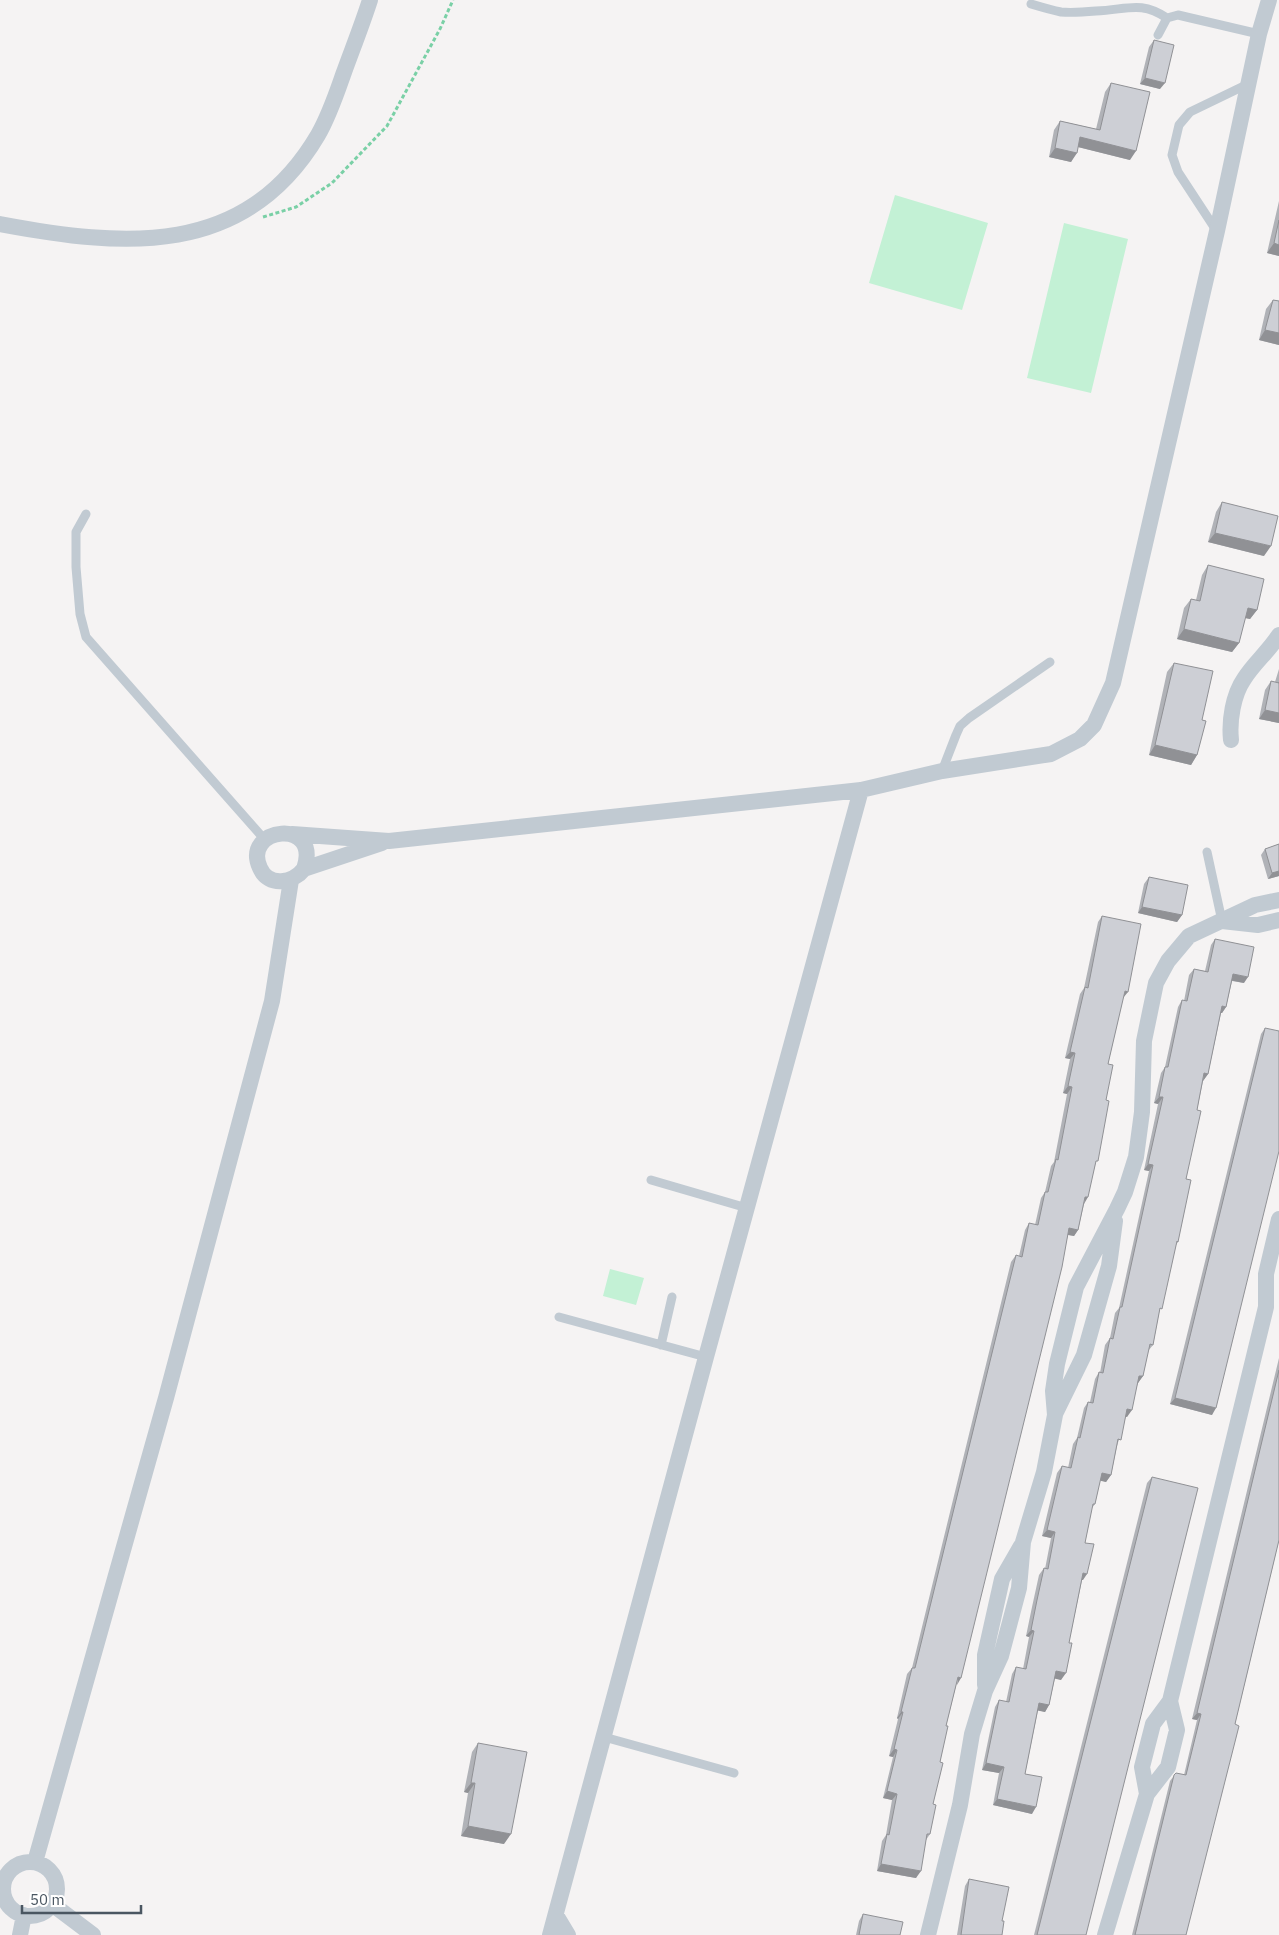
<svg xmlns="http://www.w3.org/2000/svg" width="1279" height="1935" font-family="'IBM Plex Sans',sans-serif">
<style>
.green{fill:#c3f1d5}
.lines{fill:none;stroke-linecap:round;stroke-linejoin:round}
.path{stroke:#7ad0a6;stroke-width:3;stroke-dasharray:4 2.5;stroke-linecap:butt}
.service{stroke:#c1cad2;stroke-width:9}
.minor{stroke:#c1cad2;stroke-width:16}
.wall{fill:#b0b2b7}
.shaded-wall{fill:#909195}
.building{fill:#cdcfd5;stroke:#909195}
</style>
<rect width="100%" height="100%" fill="#f5f3f3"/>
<!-- green -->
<path class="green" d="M895,195L988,223L962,310L869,283Z
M1064,223L1128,239L1091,393L1027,378Z
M610,1269L644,1278L636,1305L603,1296Z"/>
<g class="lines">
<!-- path -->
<path class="path" d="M263,217L296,207L332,183L387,126L440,29L453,0"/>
<!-- service -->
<path class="service" d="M1031,4C1041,7 1051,10 1061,12C1072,13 1085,12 1096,11C1127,10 1140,0 1167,18
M1158,35L1167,18L1178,15L1259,34
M1216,230L1178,172L1172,155L1179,125L1190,112L1248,84
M86,514L76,532V567L80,614L86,637L265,840
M942,771L956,735L960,726L969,718L1050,662
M1207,852L1222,921
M651,1180L747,1208
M559,1317L706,1357
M661,1345L672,1297
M604,1737L734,1773"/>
<!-- minor -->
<path class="minor" d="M0,224C123,247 245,259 318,135C329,116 336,95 343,75C352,50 362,25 370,0
M1231,740C1229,721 1233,695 1244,679C1254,663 1269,651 1279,635
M292,834L389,841L861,790L942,771L1051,754L1080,739L1094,725L1113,683L1217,231L1259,34L1269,0
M304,869C322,817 241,827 260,868C269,888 293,883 304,869L382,843
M1222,921L1258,925L1279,920
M1055,1414L1084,1355L1109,1266L1115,1221
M985,1685V1655L1002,1579L1021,1546
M1147,1794L1142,1767L1153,1724L1170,1701L1266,1307V1274L1279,1219
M35,1862L166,1398L272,1001L291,880
M3 1889a27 27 0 1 1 54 0a27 27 0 1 1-54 0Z
M52,1904L93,1935
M556,1915L568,1935
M20,1935L24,1915
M550,1935L706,1357L861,790
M928,1935L960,1805L972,1734L985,1691L1001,1656L1019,1588L1023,1542L1044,1472L1055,1415L1053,1391L1057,1364L1076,1287L1117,1209L1125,1192L1136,1157L1142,1112L1144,1041L1156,983L1168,961L1189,936L1255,905L1279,900
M1105,1935L1147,1794L1168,1767L1177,1730L1170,1701"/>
</g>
<!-- wall -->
<path class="wall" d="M1154,40L1160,89L1140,84L1149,47Z
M1111,83L1130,160L1078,147L1071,162L1049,157L1054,130L1060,121L1096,129L1105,92Z
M1279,201V256L1267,253Z
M1273,300L1279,301V345L1259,340L1266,309Z
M1222,502L1264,556L1208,542L1216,512Z
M1208,565L1257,610L1250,619L1245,618L1239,643L1232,652L1177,639L1184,608L1191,599L1196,600L1202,575Z
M1174,663L1202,720L1197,755L1191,765L1149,755L1167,672Z
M1279,669V723L1259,719L1265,690L1271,681L1275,682Z
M1279,844V876L1268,879L1261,855L1265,849Z
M1149,877L1182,915L1177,922L1138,913L1144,884Z
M1102,916L1123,998L1108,1064L1106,1100L1095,1166L1084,1204L1078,1230L1074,1236L1068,1235L946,1726L933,1804L930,1834L926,1840L916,1878L877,1871L882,1841L886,1835L892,1800L883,1798L893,1757L889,1756L898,1719L897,1718L907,1674L912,1668L1011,1262L1016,1255L1019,1256L1025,1230L1029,1223L1035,1225L1041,1198L1045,1192L1051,1166L1054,1162L1067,1094L1063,1093L1070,1059L1065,1058L1080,994L1084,988L1098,922Z
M1215,939L1244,983L1232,981L1226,1007L1222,1013H1221L1208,1074L1203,1081L1197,1110L1186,1179L1178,1242L1176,1245L1159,1313L1153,1345L1148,1351L1143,1376L1138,1383L1127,1417L1126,1416L1117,1446L1111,1475L1106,1482L1100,1480L1095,1504L1092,1508L1085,1543L1083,1580H1082L1061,1680L1055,1678L1049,1705L1045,1712L1038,1710L1025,1774L1032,1814L993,1805L999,1773L982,1770L995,1707L999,1700L1006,1702L1012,1674L1016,1667L1023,1669L1029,1637L1026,1636L1032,1607L1039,1575L1044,1568L1045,1569L1051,1538L1042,1536L1057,1473L1062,1466L1068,1468L1073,1444L1077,1438L1084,1408L1088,1402H1090L1095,1379L1099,1372L1100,1373L1105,1345L1110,1338L1115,1313L1119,1308L1149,1171L1144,1170L1158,1104L1154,1103L1161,1073L1165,1067L1178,1007L1182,1000L1184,1001L1189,975L1194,969L1205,971L1211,945Z
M1265,1028L1212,1415L1170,1404L1261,1034Z
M1279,1358V1540L1235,1724L1186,1935H1132L1170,1781L1176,1773L1184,1775L1197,1720L1192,1719Z
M1152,1477L1086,1935H1034L1147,1483Z
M478,1743L504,1844L461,1836L468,1793L464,1792L472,1752Z
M969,1879L1002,1921V1935H957L965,1886Z
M863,1914L900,1935H856L859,1921Z"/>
<!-- shaded-wall -->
<path class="shaded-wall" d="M1145,78L1165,83L1160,89L1140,84Z
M1080,137L1136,151L1130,160L1074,146Z
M1055,148L1077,153L1071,162L1049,157Z
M1274,243L1279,245V256L1267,253Z
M1265,330L1279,333V345L1259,340Z
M1215,533L1271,546L1264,556L1208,542Z
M1248,608L1257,610L1250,619L1241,617Z
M1184,629L1239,643L1232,652L1177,639Z
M1265,710L1279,713V723L1259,719Z
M1155,745L1197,755L1191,765L1149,755Z
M1279,871V876L1268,879L1272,873Z
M1142,907L1182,915L1177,922L1138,913Z
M1233,974L1248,977L1244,983L1229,980Z
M1125,991L1128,992L1123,998Z
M1222,1006L1226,1007L1222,1013H1218Z
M1070,1052L1075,1053L1070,1059L1065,1058Z
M1204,1073L1208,1074L1203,1081Z
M1068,1086L1072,1087L1067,1094L1063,1093Z
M1159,1097H1163L1158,1104L1154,1103Z
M1148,1164L1153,1165L1149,1171L1144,1170Z
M1085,1197H1088L1084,1204Z
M1069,1228L1078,1230L1074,1236L1064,1234Z
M1139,1376H1143L1138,1383L1135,1382Z
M1175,1398L1216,1408L1212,1415L1170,1404Z
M1127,1409L1132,1410L1127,1417L1123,1416Z
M1102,1473L1111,1475L1106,1482L1097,1480Z
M1047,1530L1055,1532L1051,1538L1042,1536Z
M1083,1573L1087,1574L1083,1580H1079Z
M1031,1630L1034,1631L1029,1637L1026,1636Z
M1056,1671L1066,1673L1061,1680L1052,1678Z
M958,1677L961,1678L957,1685Z
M1039,1703L1049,1705L1045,1712L1035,1710Z
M901,1712H903L898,1719L897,1718Z
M1197,1713L1201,1714L1197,1720L1192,1719Z
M894,1749L897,1750L893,1757L889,1756Z
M986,1763L1004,1767L999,1773L982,1770Z
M471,1783H475L468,1793L464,1792Z
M887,1791L897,1794L892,1800L883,1798Z
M997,1799L1036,1807L1032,1814L993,1805Z
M468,1826L511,1834L504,1844L461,1836Z
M881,1864L921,1871L916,1878L877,1871Z"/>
<!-- building -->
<path class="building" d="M1154,40L1174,45L1165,83L1145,78Z
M1111,83L1150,92L1136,151L1080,137L1077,153L1055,148L1060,121L1100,130Z
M1279,220V245L1274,243Z
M1273,300L1279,301V333L1265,330Z
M1222,502L1278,516L1271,546L1215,533Z
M1208,565L1264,579L1257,610L1248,608L1239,643L1184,629L1191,599L1200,601Z
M1174,663L1213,671L1202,720L1206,721L1197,755L1155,745Z
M1271,681L1279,683V682V713L1265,710Z
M1279,844V871L1272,873L1265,849Z
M1149,877L1188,885L1182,915L1142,907Z
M1102,916L1141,924L1128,992L1125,991L1108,1064L1113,1065L1106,1100L1109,1101L1098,1161H1096L1088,1197H1085L1078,1230L1069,1228L1062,1267L961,1678L958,1677L946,1726H948L940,1762L943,1763L933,1804L936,1805L930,1834H927L921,1871L881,1864L887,1834L889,1835L897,1794L887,1791L897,1750L894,1749L903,1712H901L912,1668H915L1016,1255L1022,1257L1029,1223L1038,1225L1045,1192H1048L1056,1159L1058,1160L1072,1087L1068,1086L1075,1053L1070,1052L1085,987L1088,988Z
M1215,939L1254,947L1248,977L1233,974L1226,1007L1222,1006L1208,1074L1204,1073L1197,1110L1201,1111L1186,1179L1191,1180L1178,1242L1177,1241L1162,1309L1160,1308L1153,1345L1150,1344L1143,1376H1139L1132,1410L1127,1409L1121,1440L1118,1439L1111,1475L1102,1473L1095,1504H1093L1085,1543L1094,1544L1087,1574L1083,1573L1069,1643H1072L1066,1673L1056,1671L1049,1705L1039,1703L1025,1774L1042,1777L1036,1807L997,1799L1004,1767L986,1763L999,1700L1009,1702L1016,1667L1026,1669L1034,1631L1031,1630L1037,1600L1044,1568L1048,1569L1055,1532L1047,1530L1062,1466L1071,1468L1078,1437L1080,1438L1088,1402L1093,1403L1099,1372L1103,1373L1110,1338L1113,1339L1120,1307H1122L1153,1165L1148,1164L1163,1097H1159L1165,1067H1168L1182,1000L1187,1001L1194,969L1208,972Z
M1265,1028L1279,1031V1151L1216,1408L1175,1398Z
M1279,1370V1540L1235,1724L1239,1726L1186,1935H1135L1174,1775L1176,1773L1186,1775L1201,1714L1197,1713Z
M1152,1477L1198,1488L1086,1935H1037Z
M478,1743L527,1752L511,1834L468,1826L475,1783H471Z
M969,1879L1009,1887L1002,1921H1004L1002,1935H961Z
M863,1914L903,1922L900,1935H859Z"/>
<!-- scale -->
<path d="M22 1905v8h119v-8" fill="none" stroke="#4a5661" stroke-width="2.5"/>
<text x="30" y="1905" font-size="15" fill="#4a5661" stroke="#ffffff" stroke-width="4" paint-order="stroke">50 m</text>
</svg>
